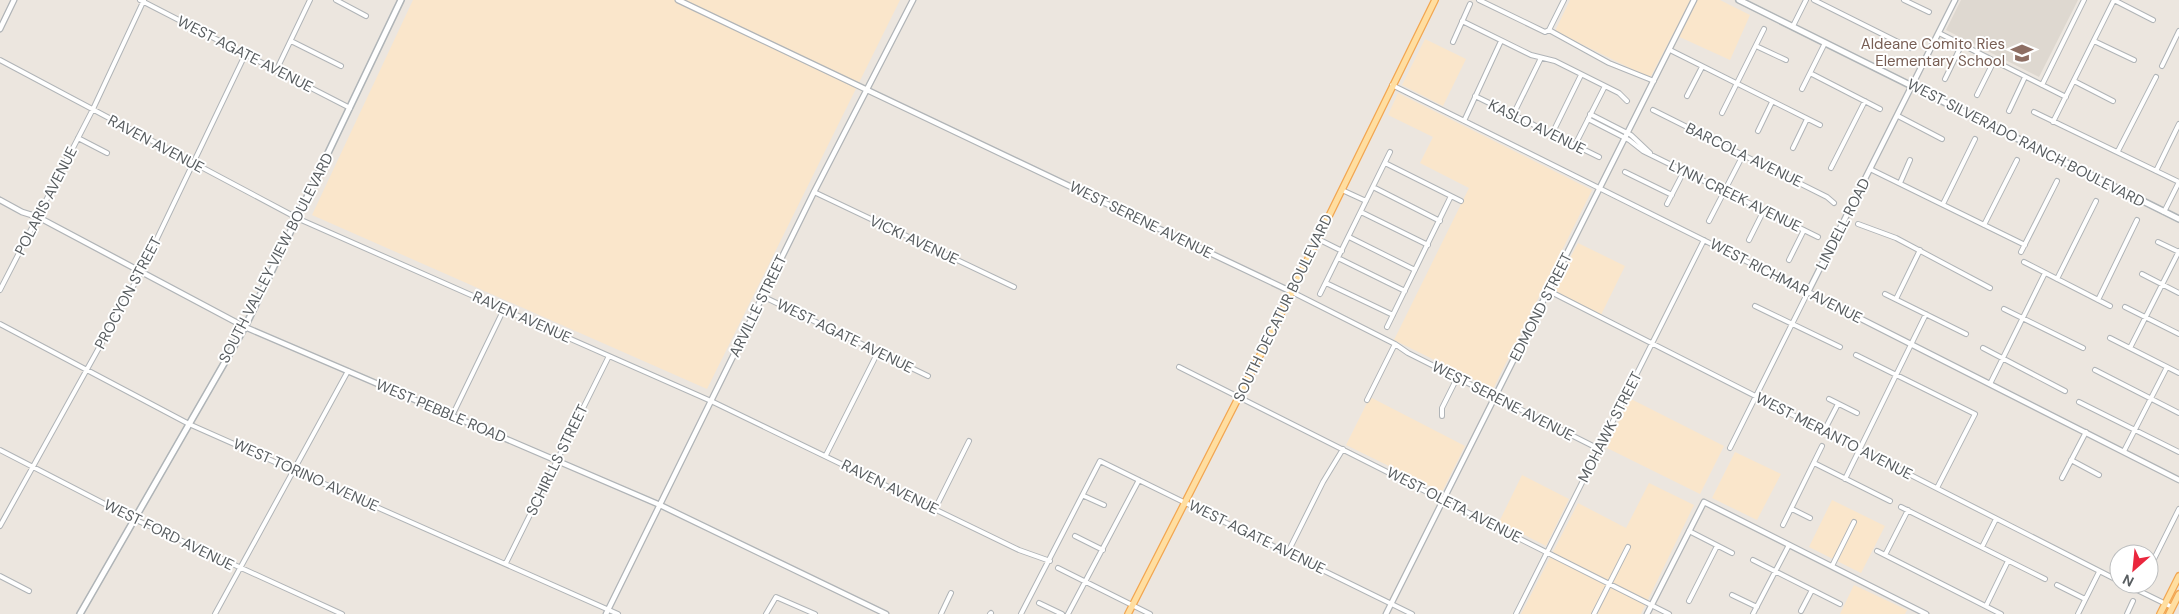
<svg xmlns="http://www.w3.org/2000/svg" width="2179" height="614" font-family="'DM Sans',sans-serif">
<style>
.education{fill:#ded8d0}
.sand{fill:#fae6cb}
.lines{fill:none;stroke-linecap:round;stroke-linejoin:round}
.minor-casing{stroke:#b0b4b7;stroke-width:6}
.tertiary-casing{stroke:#b0b4b7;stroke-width:7}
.secondary-casing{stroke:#afb4b7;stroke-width:8}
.primary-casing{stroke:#f2a651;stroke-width:8}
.minor{stroke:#fff;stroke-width:4}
.tertiary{stroke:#fff;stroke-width:4.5}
.secondary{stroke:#fff;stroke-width:5}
.primary{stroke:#ffdea0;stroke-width:5.5}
.labels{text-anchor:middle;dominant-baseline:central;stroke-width:4;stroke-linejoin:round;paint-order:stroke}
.education-label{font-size:15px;fill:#785e54;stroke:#fff;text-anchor:end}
.street-label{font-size:15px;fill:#585d60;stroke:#fff}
</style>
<rect width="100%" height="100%" fill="#ece6df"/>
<!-- education -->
<path class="education" d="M1961,0H2078L2039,77L1946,30Z"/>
<!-- sand -->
<path class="sand" d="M413,0H900L707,389L312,215Z
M1570,0H1720L1750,15L1730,60L1673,34L1650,78L1555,31Z
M1425,39L1466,59L1443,106L1402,85Z
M1398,93L1592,190L1493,389L1394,340L1469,188L1420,163L1433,137L1388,115Z
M1578,243L1625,266L1601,315L1553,290Z
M1370,397L1465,446L1442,492L1346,445Z
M1629,398L1724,446L1700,494L1607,448Z
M1735,452L1781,474L1757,520L1712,498Z
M1522,475L1569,499L1546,546L1499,522Z
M1649,483L1694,505L1641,614H1521L1578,503L1626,528Z
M1832,500L1885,526L1861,573L1809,547Z
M1854,585L1907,610L1905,614H1840Z"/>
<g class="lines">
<!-- minor casing -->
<g class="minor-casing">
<path id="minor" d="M140,0L350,108
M336,0L366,16
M1479,0L1545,32L1549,30L1564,0
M1814,0L1910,48
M1904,0L1929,12
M2114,0L2153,20
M1462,21L1531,55L1555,61L1619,93L1627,101
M1793,26L1806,0
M1549,30L1609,63L1654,81
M1939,33L2066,97
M291,41L341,66
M2094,41L2134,60
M1453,42L1470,4
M1756,46L1786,60
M1670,50L1820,125
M0,60L299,219L711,401L1019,550L1050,561
M2162,66L2179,31
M276,71L310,0
M1810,73L1880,109
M1945,79L1962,44
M2074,81L2113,101
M1392,85L1808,292L1730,448
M2042,85L2084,0
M1802,89L1825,43
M1977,95L1994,61
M1475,96L1599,157
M1687,96L1702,67
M1653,110L1827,197L1834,203
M2009,111L2025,77
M2034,112L2179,182
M1722,113L1764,29
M1590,114L1631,135L1650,153
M1513,115L1541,58
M1898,116L1942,139
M1588,119L1629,140L1643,151L1818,237
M1464,121L1501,41
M2053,122L2114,0
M1758,131L1772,102
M1552,134L1581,75
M78,138L107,153
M1575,145L1605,86
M1793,148L1807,119
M2118,151L2156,77
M1385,163L1461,201
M1831,168L1865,101
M1870,169L2025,245
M2156,171L2179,124
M1625,172L1672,195
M1900,183L1910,160
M1373,187L1440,221
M1342,190L1366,201
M814,192L1014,287
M1667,204L1684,171
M1943,204L1975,139
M1361,212L1428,245
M2164,212L2179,182
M1709,221L1743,155
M1858,224L1896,238L1990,288
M1984,225L2017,160
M1349,237L1415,270
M1318,239L1342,251
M1749,240L1764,210
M2158,242L2179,252
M2021,252L2057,181
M1338,258L1405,291
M1789,260L1804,230
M2024,262L2110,306
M2142,274L2179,293
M2057,279L2096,201
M1326,283L1393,315
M0,290L93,109L144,0
M1549,291L2119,581
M1292,292L1395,344L1408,353L1599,449
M1320,294L1390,152
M1885,294L1966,334
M762,296L928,376
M1896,299L1920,250
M2098,300L2137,220
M1755,306L1840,347
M2125,307L2179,334
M2004,309L2083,348
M0,324L189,424L618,614
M1387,327L1451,196
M2110,338L2179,373
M1983,348L2065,391
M2130,348L2179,251
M1856,355L1975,414L1937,488
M1179,367L1669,614
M2095,370L2179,413
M1990,384L2045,273
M1829,399L1857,413
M1367,400L1395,344
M2079,402L2179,452
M452,416L504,309
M1442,416V408L1457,378
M1824,431L1838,404
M0,450L134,519L342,614
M2124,451L2167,367
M826,455L878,352
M2071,460L2099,475
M1814,463L1890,501
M2062,478L2086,432
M1845,479L1926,314
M1084,496L1104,505
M1901,507L2045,579
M935,509L969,441
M1792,509L1810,518
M1783,525L1822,446
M0,526L141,272L245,55
M1689,531L1732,553
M1075,536L1103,550
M1982,547L1996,519
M1877,551L2001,614
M1288,552L1323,482L1343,449
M1885,555L1908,510
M1753,560L1840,604
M506,563L609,356
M1832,566L1854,522
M1058,568L1150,614
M2149,569L2179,509
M0,576L29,591
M2125,584L2172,607
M2057,585L2085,599
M1732,595L1757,607
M1689,601L1717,546
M1039,603L1062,614
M1986,606L2008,561
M1801,611L1812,590
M215,614L348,371
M766,614L776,597L815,614
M941,614L951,593
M990,614L991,613
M1021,614L1100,461L1412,614
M1068,614L1139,480
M1516,614L1704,240
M1594,614L1628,547
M1753,614L1789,545
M2078,614L2099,572
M2127,614L2133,601"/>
</g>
<!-- tertiary casing -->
<g class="tertiary-casing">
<path id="tertiary" d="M678,0L1292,292
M1955,0L1808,292L2179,480
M0,29L14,0
M0,200L22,212L38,217L245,327L660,505L886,614
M606,614L814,192L913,0
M1386,614L1694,0
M1647,614L1704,502L1926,614"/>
</g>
<!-- secondary casing -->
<g class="secondary-casing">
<path id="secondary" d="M1739,0L2179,219
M80,614L245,327L401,0"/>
</g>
<!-- primary casing -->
<g class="primary-casing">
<path id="primary" d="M1128,614L1277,322L1435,0
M2160,614L2179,576
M2169,614L2179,594"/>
</g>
<!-- minor -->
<use href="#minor" class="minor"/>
<!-- tertiary -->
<use href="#tertiary" class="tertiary"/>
<!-- secondary -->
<use href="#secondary" class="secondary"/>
<!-- primary -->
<use href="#primary" class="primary"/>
</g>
<!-- icons -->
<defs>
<g id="school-bare" transform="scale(1.725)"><path d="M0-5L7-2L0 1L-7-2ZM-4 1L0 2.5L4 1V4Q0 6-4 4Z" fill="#8d6e63" stroke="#fff" stroke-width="2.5" paint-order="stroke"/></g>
</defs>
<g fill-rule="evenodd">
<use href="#school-bare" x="2022" y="53"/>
</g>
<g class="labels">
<!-- education labels -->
<g class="education-label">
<text x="2005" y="44">Aldeane Comito Ries<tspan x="2005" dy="17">Elementary School</tspan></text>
</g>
<!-- street labels -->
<g class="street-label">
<text transform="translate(245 54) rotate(27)">WEST AGATE AVENUE</text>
<text transform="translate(1537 127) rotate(26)">KASLO AVENUE</text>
<text transform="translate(2026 143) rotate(27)">WEST SILVERADO RANCH BOULEVARD</text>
<text transform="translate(156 144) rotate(28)">RAVEN AVENUE</text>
<text transform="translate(1744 155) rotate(26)">BARCOLA AVENUE</text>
<text transform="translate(1735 196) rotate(26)">LYNN CREEK AVENUE</text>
<text transform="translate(46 201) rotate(-63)">POLARIS AVENUE</text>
<text transform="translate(1141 220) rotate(26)">WEST SERENE AVENUE</text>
<text transform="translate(1843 224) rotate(-63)">LINDELL ROAD</text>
<text transform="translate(914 240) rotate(25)">VICKI AVENUE</text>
<text transform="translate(276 258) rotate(-63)">SOUTH VALLEY VIEW BOULEVARD</text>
<text transform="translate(1786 281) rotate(27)">WEST RICHMAR AVENUE</text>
<text transform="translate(128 293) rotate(-62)">PROCYON STREET</text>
<text transform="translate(758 306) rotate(-64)">ARVILLE STREET</text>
<text transform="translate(1541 307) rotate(-63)">EDMOND STREET</text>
<text transform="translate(1283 308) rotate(-64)">SOUTH DECATUR BOULEVARD</text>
<text transform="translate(522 317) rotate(24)">RAVEN AVENUE</text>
<text transform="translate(845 336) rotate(26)">WEST AGATE AVENUE</text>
<text transform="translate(1503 401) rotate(27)">WEST SERENE AVENUE</text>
<text transform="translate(441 411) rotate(23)">WEST PEBBLE ROAD</text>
<text transform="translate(1610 427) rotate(-63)">MOHAWK STREET</text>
<text transform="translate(1834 436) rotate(27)">WEST MERANTO AVENUE</text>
<text transform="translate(557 460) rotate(-64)">SCHIRLLS STREET</text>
<text transform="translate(306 475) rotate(24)">WEST TORINO AVENUE</text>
<text transform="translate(890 487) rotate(26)">RAVEN AVENUE</text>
<text transform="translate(1454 505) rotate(27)">WEST OLETA AVENUE</text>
<text transform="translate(169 535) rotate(26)">WEST FORD AVENUE</text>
<text transform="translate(1257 537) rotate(26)">WEST AGATE AVENUE</text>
</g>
</g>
<!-- north arrow -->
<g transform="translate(2134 569) rotate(207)"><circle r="24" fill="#ffffff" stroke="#bcbebf"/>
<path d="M0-4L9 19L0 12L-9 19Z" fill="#ea263d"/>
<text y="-8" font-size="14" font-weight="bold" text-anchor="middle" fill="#585d60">N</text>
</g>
</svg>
